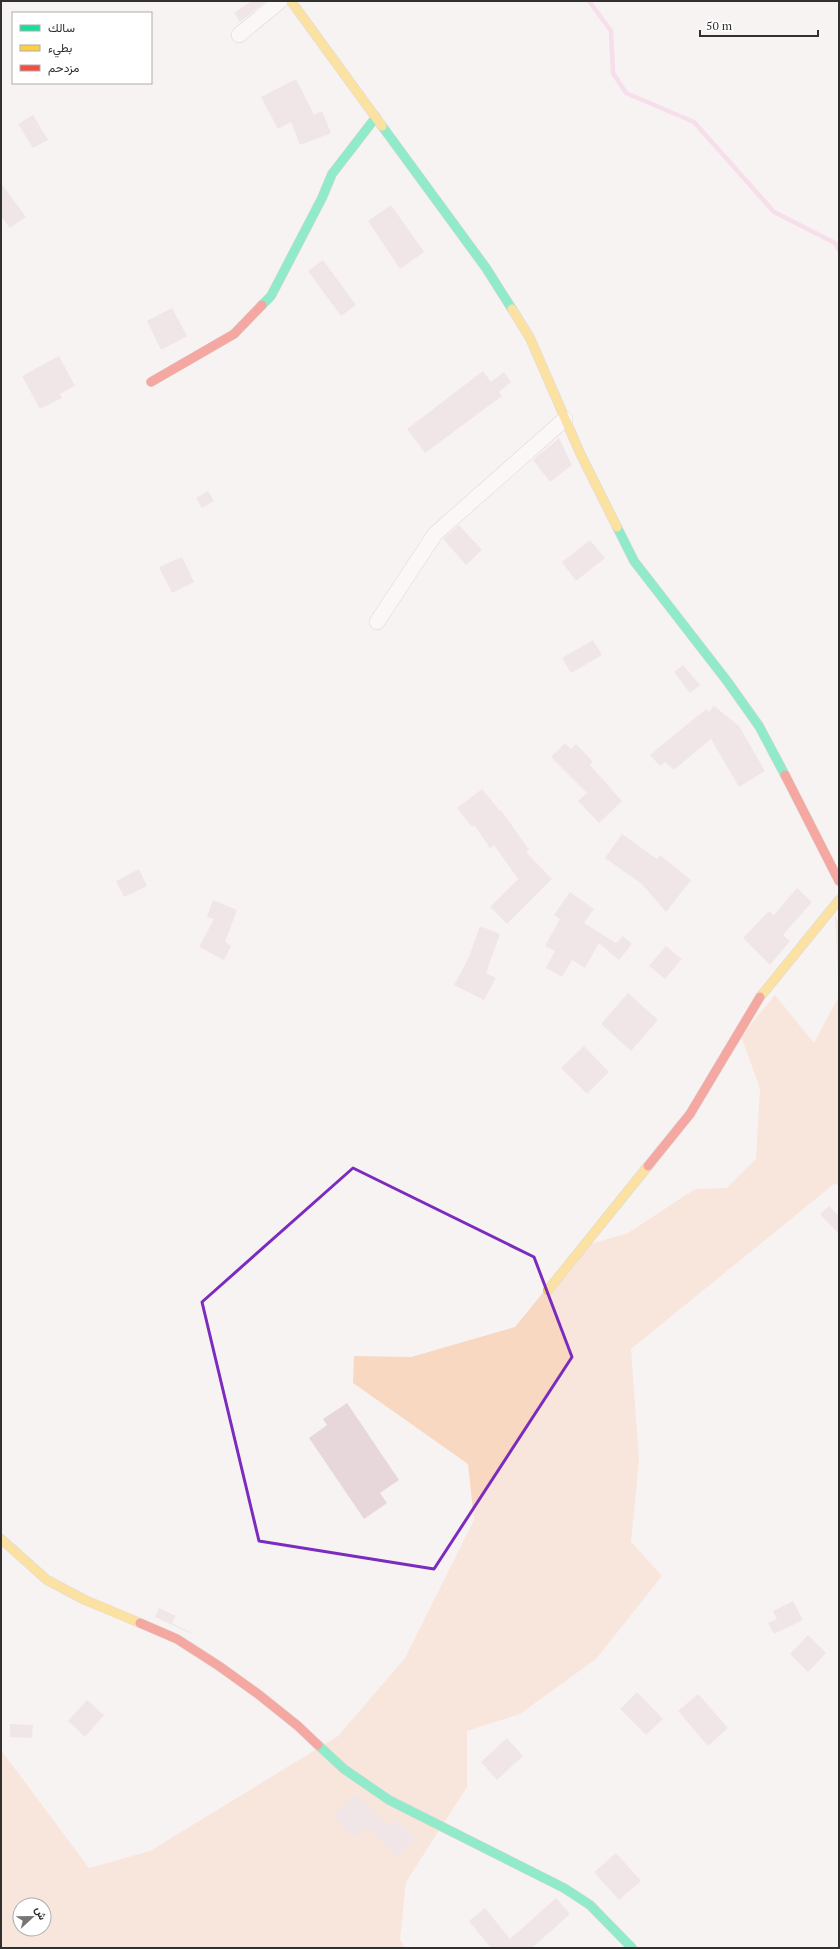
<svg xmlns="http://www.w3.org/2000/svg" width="840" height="1949" font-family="'PT Serif',Vazirmatn,serif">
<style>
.green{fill:#f8d8c0;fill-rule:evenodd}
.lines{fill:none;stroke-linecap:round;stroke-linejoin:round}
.stream{stroke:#f5c6e2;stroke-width:4.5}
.building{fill:#e7d7db}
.street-casing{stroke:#bbb8b8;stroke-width:16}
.fast-casing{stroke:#bbb8b8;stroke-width:10}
.slow-casing{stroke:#bbb8b8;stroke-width:10}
.jam-casing{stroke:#bbb8b8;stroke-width:10}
.street{stroke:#fefdfd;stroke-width:15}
.fast{stroke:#16e098;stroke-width:9}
.slow{stroke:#ffcf43;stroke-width:9}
.jam{stroke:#f24e42;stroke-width:9}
.marked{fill:none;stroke:#7b2cbf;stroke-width:3;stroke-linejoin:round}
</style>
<rect width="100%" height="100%" fill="#f8f3f3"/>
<!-- green -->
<path class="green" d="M835,915L839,923V1185L834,1184L631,1349L639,1460L631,1542L662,1576L596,1659L520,1714L467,1731V1787L406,1882L400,1939L405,1948H1V1750L89,1868L150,1851L338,1736L405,1658L474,1520L468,1464L353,1383L354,1356L411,1357L515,1327L580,1247L628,1233L695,1189L727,1188L756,1159L760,1089L741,1036L775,995L814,1043L839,996ZM20,1905H44V1929H20Z"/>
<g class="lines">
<!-- stream -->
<path class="stream" d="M589,1L611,31L613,73L626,93L694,122L774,212L835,243L839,250"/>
</g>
<!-- building -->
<path class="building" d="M252,1L265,2L240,22L234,13Z
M296,79L314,115L322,111L331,133L300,145L291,122L278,129L261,97Z
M33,115L48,140L33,148L18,124Z
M1,183L26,217L10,228L1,216Z
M391,205L424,252L400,269L368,221Z
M323,260L356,305L341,316L308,271Z
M172,308L187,336L161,350L147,321Z
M59,356L75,386L60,394L62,398L40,409L22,376Z
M483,371L491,382L504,372L511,382L499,392L502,396L425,453L407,429Z
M559,438L572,465L550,482L533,460Z
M208,491L214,501L202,508L196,498Z
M459,525L482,550L466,565L443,539Z
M590,540L605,558L576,581L562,562Z
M182,557L194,582L172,593L159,567Z
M593,640L602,655L571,673L562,658Z
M683,665L700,685L690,693L674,672Z
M714,706L739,726L765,771L739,787L711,739L674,770L665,762L660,766L650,755L706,709L709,712Z
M565,743L571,749L576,744L593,762L590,765L622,801L599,823L578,801L587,793L551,757Z
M482,789L500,811L501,810L529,850L526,852L552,879L507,924L490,907L518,879L494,845L490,848L474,825L472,827L457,808Z
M622,834L657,859L660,855L691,880L666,912L642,884L605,858Z
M139,869L147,886L124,897L116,881Z
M797,888L812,902L783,935L790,941L770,965L743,938L769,911L774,915Z
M570,892L594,909L584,923L616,943L623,936L632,944L619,960L599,943L585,968L572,960L562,977L546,968L555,951L545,946L560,919L554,915Z
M213,900L237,910L225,942L231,946L224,960L199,947L214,919L207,917Z
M480,926L500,934L486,973L496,978L484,1000L454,985L469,957Z
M666,946L682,959L665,979L649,966Z
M628,993L658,1020L631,1051L601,1024Z
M584,1046L609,1072L587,1094L561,1068Z
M829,1206L839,1216V1234L820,1214Z
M347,1403L399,1480L380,1493L387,1503L364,1519L309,1438L327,1425L323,1419Z
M793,1601L803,1620L774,1634L768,1623L777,1619L773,1611Z
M159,1608L176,1616L172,1623L192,1633V1634L155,1617Z
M808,1635L826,1653L808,1672L790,1654Z
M637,1692L663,1719L646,1735L620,1709Z
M698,1694L728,1728L708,1746L678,1711Z
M87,1700L104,1715L85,1737L68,1721Z
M10,1724L33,1725L32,1738L10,1737Z
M507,1738L523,1756L497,1780L481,1762Z
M356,1794L388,1826L395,1819L415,1839L398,1857L367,1827L355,1838L333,1816Z
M616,1853L641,1881L619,1900L594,1872Z
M556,1898L570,1914L532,1948H491L469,1921L485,1908L510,1939Z"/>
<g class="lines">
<!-- street casing -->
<g class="street-casing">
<path id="street" d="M239,35L280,1
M377,622L435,534L565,419"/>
</g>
<!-- fast casing -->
<g class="fast-casing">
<path id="fast" d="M382,126L486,268L512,309
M262,305L271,296L322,198L332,174L376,117
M617,527L634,561L727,681L759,726L785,775
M318,1745L344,1769L389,1800L564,1888L590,1905L632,1948"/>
</g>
<!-- slow casing -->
<g class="slow-casing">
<path id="slow" d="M291,1L382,126
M512,309L530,338L580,453L617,527
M760,997L839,900
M548,1290L648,1166
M1,1539L47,1580L85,1600L140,1623"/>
</g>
<!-- jam casing -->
<g class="jam-casing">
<path id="jam" d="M151,382L234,334L262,305
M785,775L839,881
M648,1166L690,1114L760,997
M140,1623L177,1639L219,1666L258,1694L298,1726L318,1745"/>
</g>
<!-- street -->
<use href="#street" class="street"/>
<!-- fast -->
<use href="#fast" class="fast"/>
<!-- slow -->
<use href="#slow" class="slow"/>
<!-- jam -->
<use href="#jam" class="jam"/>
</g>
<!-- marked area -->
<path d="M0 0H840V1949H0ZM353,1168L534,1257L572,1357L434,1569L259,1541L202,1302Z" fill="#f8f3f3" fill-opacity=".55" fill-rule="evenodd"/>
<path class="marked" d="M353,1168L534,1257L572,1357L434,1569L259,1541L202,1302Z"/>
<!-- border -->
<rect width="840" height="1949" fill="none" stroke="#322f2f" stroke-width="4"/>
<!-- legend -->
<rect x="12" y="12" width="140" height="72" fill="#ffffff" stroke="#adacac"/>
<rect x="20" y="25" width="20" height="6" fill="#16e098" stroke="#adacac"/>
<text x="48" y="32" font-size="12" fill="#322f2f">سالك</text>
<rect x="20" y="45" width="20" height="6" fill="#ffcf43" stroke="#adacac"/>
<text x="48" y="52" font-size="12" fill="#322f2f">بطيء</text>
<rect x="20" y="65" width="20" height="6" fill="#f24e42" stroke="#adacac"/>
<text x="48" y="72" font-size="12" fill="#322f2f">مزدحم</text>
<!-- north arrow -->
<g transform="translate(32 1917) rotate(68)"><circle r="19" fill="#ffffff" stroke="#adacac"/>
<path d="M0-3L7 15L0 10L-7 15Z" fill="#777474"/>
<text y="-6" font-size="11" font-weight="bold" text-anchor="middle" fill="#322f2f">ش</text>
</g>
<!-- scale -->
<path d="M700 30v6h118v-6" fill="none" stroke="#322f2f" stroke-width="2"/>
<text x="706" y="30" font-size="12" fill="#322f2f" stroke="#ffffff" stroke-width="3" paint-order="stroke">50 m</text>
</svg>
